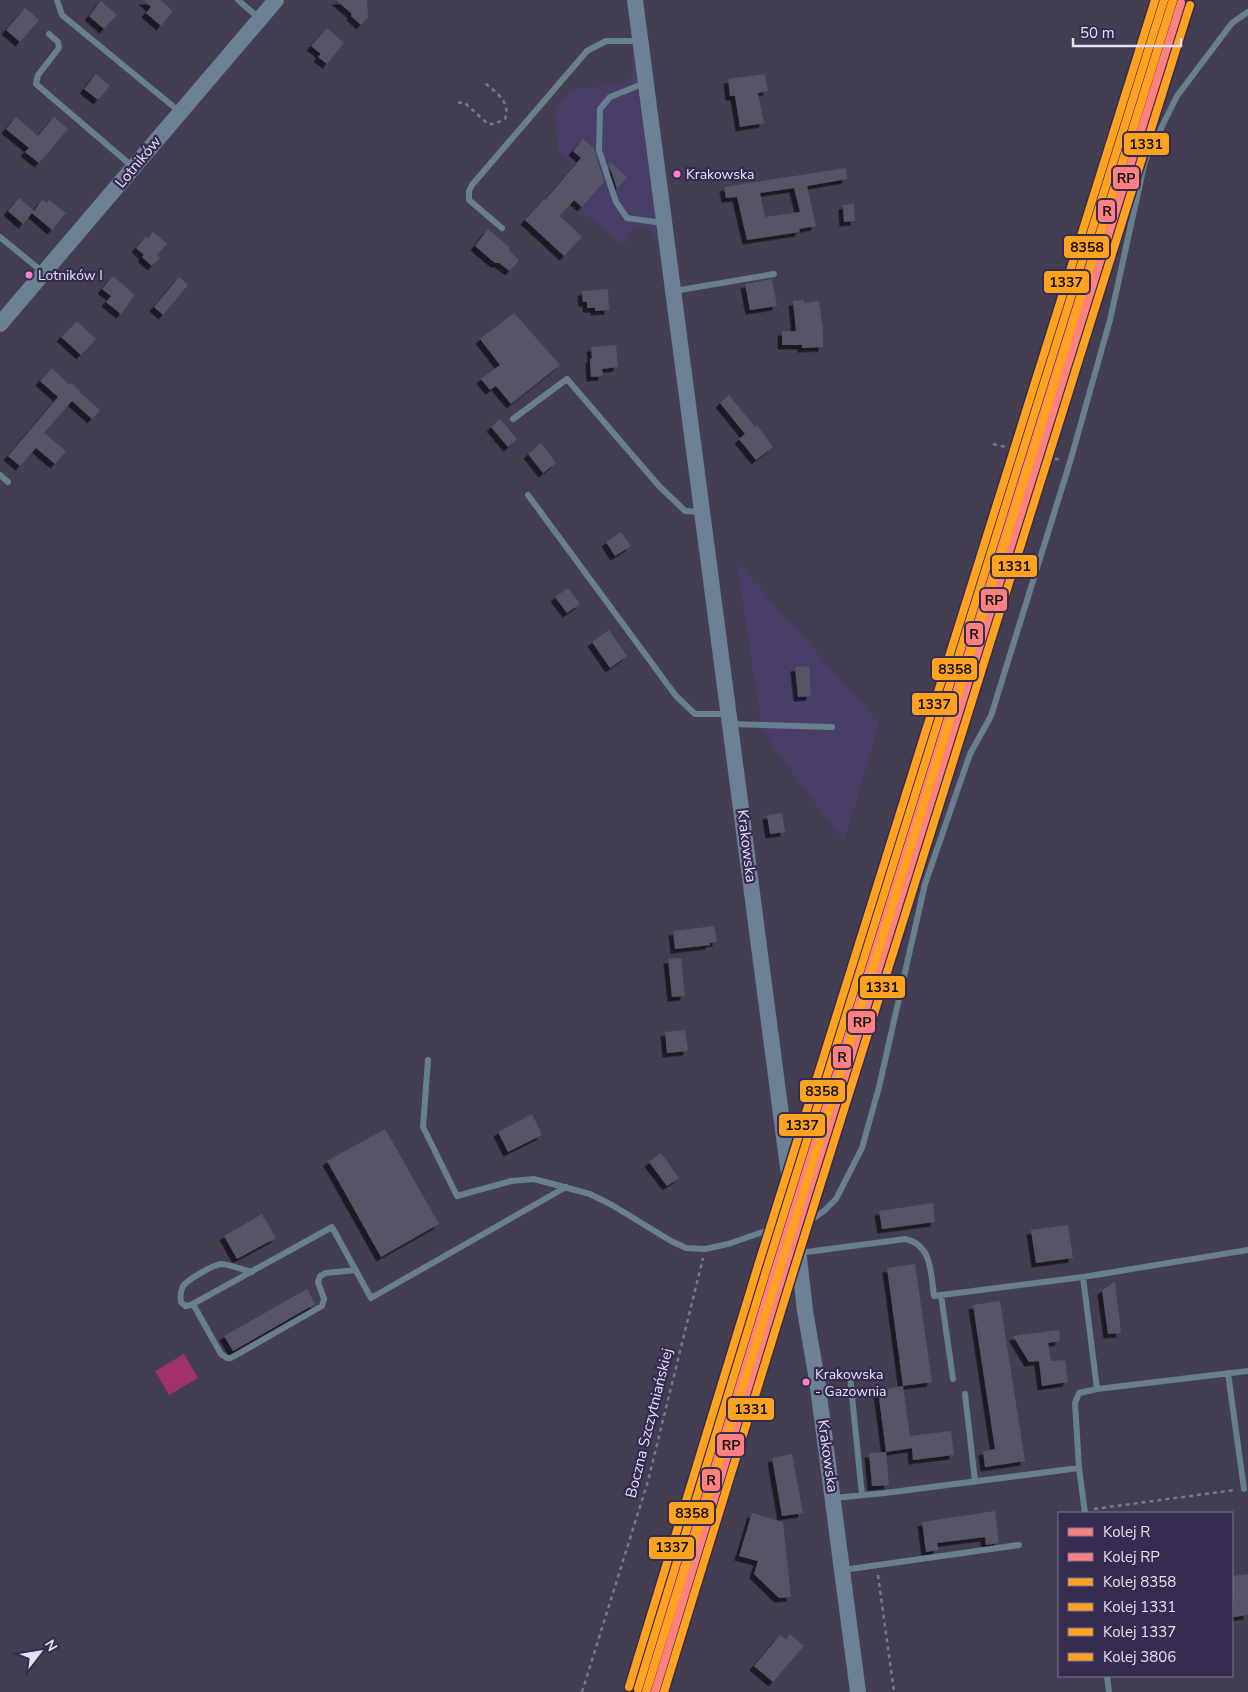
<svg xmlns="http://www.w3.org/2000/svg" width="1248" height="1692" font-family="'Nunito Sans',sans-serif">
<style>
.built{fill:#483e67}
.water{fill:#9f326a}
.building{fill:#565467;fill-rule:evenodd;filter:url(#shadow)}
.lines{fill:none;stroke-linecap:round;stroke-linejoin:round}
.path{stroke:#6f7c8a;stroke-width:2.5;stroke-dasharray:4 4;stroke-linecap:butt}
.lane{stroke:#687f8e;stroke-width:6}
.secondary{stroke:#6d8194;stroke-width:16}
.rail-1-casing{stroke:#352c50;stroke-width:11}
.rail-2-casing{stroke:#352c50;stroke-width:11}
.rail-3-casing{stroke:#352c50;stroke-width:11}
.rail-4-casing{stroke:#352c50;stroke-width:11}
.rail-5-casing{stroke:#352c50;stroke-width:11}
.rail-6-casing{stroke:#352c50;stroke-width:11}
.rail-1{stroke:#ff8080;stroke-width:8}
.rail-2{stroke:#ff8080;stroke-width:8}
.rail-3{stroke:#ffa220;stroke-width:8}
.rail-4{stroke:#ffa220;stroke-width:8}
.rail-5{stroke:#ffa220;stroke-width:8}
.rail-6{stroke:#ffa220;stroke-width:8}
.bus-dot{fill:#ff80c5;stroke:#352c50;stroke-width:2}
.labels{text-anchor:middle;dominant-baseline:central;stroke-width:4.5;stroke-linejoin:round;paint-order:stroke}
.bus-label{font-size:14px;fill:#e4e0f7;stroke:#352c50;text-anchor:start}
.street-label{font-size:15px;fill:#e4e0f7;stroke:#352c50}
.line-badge{stroke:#352c50;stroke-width:2}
.pale-badge-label{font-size:14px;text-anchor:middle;font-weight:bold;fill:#111}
</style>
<defs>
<filter id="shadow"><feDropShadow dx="-4.5" dy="4.5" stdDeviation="0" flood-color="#0009"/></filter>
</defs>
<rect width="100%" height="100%" fill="#443e53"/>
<!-- built -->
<path class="built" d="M633,49L658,241L654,235L647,229L639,227L630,231L628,237L629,239L626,242L616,241L555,186L572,164L559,153L554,109L571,90L624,83L628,80L632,75Z
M736,561L879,723L844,842L763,732Z"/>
<!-- water -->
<path class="water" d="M184,1354L198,1378L169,1395L155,1371Z"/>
<!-- building -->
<path class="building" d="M143,0H160L173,11L161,26L146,13L151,7Z
M336,0H367L368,17L361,25L351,16L352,14Z
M101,1L117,15L104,29L89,16Z
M25,8L39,20L20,42L6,30Z
M327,28L344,43L327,64L318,57L321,54L311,46Z
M96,74L110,86L98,100L84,89Z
M765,74L768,91L758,93L764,123L740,127L735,96H730L728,79Z
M16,117L38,136L54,117L68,129L39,163L25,152L29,148L6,129Z
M583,139L594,148L604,182L582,207L574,200L560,216L582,237L564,256L525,220L544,199L545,200L581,158L573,151Z
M608,161L627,177L617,189Z
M846,168L847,179L807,186L816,226L799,229L800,232L747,240L737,197L726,198L724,187ZM794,188L800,212L765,217L760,193Z
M19,198L34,211L42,200L47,203L49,200L66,213L52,230L32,213L23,224L8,211Z
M854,204L855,221L844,222L843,205Z
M488,229L509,247V251L519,260L510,271L499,263H495L475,246Z
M153,232L167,244L157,255L160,258L152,266L142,257L144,255L136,248L146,236L148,238Z
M113,276L135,295L121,314L106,302L111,296L102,289Z
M179,277L188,285L163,315L154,307Z
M772,279L777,306L750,310L745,284Z
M608,289L609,310L595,311V308H587V302H583L582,291Z
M804,300V303L819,301L823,330V347L802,348V345H782V331H796L793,301Z
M514,313L560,365L511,404L496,386L490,390L481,379L500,365L480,339Z
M77,321L96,339L81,355L61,337Z
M616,345L618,367L602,369L603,376L591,377L590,359L592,358L591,347Z
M52,368L69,385L71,383L80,391L79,392L100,410L92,419L72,401L44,433L66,451L55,464L36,448L20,466L8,456L58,397L40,381Z
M729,395L755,427L757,425L773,447L756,460L739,439L745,434L720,403Z
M500,419L517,439L508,447L491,427Z
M541,443L556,463L543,473L528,454Z
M621,532L631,546L615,556L606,542Z
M568,588L580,604L567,613L555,597Z
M609,630L627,656L610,668L592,642Z
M809,666L811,696L798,697L795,667Z
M782,813L785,832L770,834L767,815Z
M714,926L717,942L710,943V945L675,949L673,931Z
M681,958L685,996L672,997L668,959Z
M685,1030L688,1051L667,1053L665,1032Z
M532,1114L542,1135L508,1152L498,1132Z
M385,1129L439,1224L381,1257L327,1161Z
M661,1153L679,1178L667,1186L649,1162Z
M933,1203L935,1222L882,1229L879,1211Z
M262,1214L276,1238L237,1259L224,1236Z
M1068,1225L1073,1258L1036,1263L1031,1230Z
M915,1264L932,1382L903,1386L887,1268Z
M1115,1282L1121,1333L1108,1334L1102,1290Z
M307,1289L315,1304L233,1351L224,1336Z
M1000,1301L1025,1461L985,1467L983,1451L995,1449L973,1305Z
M1059,1330L1060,1341L1048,1343L1051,1361L1065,1360L1068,1382L1042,1386L1039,1361L1029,1362L1013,1336Z
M903,1386L910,1436L951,1431L954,1455L913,1460L912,1448L886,1452L878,1390Z
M886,1452L889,1485L872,1486L869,1453Z
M792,1454L803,1513L782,1516L772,1458Z
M995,1511L999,1543L986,1545L985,1537L937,1543L938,1550L926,1552L922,1522Z
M752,1513L783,1522L791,1597L779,1598L754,1574L758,1561L739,1556Z
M1248,1574V1615L1234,1617L1232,1576Z
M790,1634L804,1646L773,1682L754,1666L780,1635L786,1639Z"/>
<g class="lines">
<!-- path -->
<path class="path" d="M458,103L463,102L466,104L488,124H494L505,119C511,101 496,93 484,82
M993,444L1022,451
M1047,457L1061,460
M1094,1509L1235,1490
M878,1575L894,1692
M582,1692L648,1481L703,1258"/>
<!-- lane -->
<path class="lane" d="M57,0L62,15L180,112
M238,0L260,19
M49,34L58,42L59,48L38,75L36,84L133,167
M645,83L610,97L600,109L599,150L616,202L627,218L663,223
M502,228L469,200V191L472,185L587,51L606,41H640
M0,237L44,273
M674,291L774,274
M513,419L567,379L659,486L685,511L701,512
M0,475L8,482
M528,495L676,696L695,714H728
M731,724L832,727
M428,1060L423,1127L457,1196L511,1181L534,1179L590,1194L612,1205L671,1241L686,1248L705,1249L728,1244L795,1221L814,1218L825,1210L836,1199L862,1148L879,1087L925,884L970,754L991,716L1070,462L1110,320L1145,161L1177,96L1232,23L1248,12
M799,1253L905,1239C932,1244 931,1274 934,1296L1083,1277L1248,1250
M252,1272C243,1270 229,1264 221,1264C213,1265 187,1280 183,1286C180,1292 180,1296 181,1302L185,1306L191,1305L332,1227L371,1298L566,1187
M1083,1277L1097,1389L1079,1393L1075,1403L1079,1468L1085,1513
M941,1295L953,1379
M193,1304L221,1354L227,1358H231L322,1306L324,1299L318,1282L320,1276L326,1273L356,1270
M1228,1373L1244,1489
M850,1376L862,1495
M1097,1389L1248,1371
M965,1394L975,1481
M834,1498L885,1493L1079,1468
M843,1570L1019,1545
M1107,1676L1109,1692"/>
<!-- secondary -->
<path class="secondary" d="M635,0L795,1221L805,1311L817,1380L858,1692
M0,324L276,0"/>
<!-- rail-1 casing -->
<g class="rail-1-casing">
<path id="rail-1" d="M646,1692L774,1274L1173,0"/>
</g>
<!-- rail-2 casing -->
<g class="rail-2-casing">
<path id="rail-2" d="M655,1692L782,1277L1181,3"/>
</g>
<!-- rail-3 casing -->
<g class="rail-3-casing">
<path id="rail-3" d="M638,1689L766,1271L1164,0"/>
</g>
<!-- rail-4 casing -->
<g class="rail-4-casing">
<path id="rail-4" d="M664,1692L791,1279L1190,5"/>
</g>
<!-- rail-5 casing -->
<g class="rail-5-casing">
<path id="rail-5" d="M629,1687L757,1269L1155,0"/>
</g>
<!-- rail-6 casing -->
<g class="rail-6-casing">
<path id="rail-6" d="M647,1689L773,1291L1173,0"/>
</g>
<!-- rail-1 -->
<use href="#rail-1" class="rail-1"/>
<!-- rail-2 -->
<use href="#rail-2" class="rail-2"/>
<!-- rail-3 -->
<use href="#rail-3" class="rail-3"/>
<!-- rail-4 -->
<use href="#rail-4" class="rail-4"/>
<!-- rail-5 -->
<use href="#rail-5" class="rail-5"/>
<!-- rail-6 -->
<use href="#rail-6" class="rail-6"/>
</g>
<!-- markers -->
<g class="bus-dot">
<circle cx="677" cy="174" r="4.5"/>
<circle cx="29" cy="275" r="4.5"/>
<circle cx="806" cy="1382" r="4.5"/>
</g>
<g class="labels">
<!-- bus labels -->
<g class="bus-label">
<text x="686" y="174">Krakowska</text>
<text x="38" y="275">Lotników I</text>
<text x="815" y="1374">Krakowska<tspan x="815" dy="17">- Gazownia</tspan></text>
</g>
<!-- street labels -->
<g class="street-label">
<text transform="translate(138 162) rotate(-50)">Lotników</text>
<text transform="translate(747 846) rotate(83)">Krakowska</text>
<text transform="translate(649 1423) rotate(-76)">Boczna Szczytniańskiej</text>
<text transform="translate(828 1456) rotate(82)">Krakowska</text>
</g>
</g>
<g class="line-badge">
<rect x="1123" y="132" width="47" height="24" rx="5" fill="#ffa220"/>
<rect x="1112" y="166" width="28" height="24" rx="5" fill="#ff8080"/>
<rect x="1097" y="199" width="19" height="24" rx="5" fill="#ff8080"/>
<rect x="1063" y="235" width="47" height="24" rx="5" fill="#ffa220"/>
<rect x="1043" y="270" width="47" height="24" rx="5" fill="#ffa220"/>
<rect x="991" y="554" width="47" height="24" rx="5" fill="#ffa220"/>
<rect x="980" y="588" width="28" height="24" rx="5" fill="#ff8080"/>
<rect x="965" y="622" width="19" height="24" rx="5" fill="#ff8080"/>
<rect x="931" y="657" width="47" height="24" rx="5" fill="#ffa220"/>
<rect x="911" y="692" width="47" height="24" rx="5" fill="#ffa220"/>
<rect x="859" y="975" width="47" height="24" rx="5" fill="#ffa220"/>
<rect x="847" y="1010" width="29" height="24" rx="5" fill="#ff8080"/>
<rect x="832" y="1045" width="20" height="24" rx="5" fill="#ff8080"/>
<rect x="799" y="1079" width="47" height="24" rx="5" fill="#ffa220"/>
<rect x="778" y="1113" width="48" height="24" rx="5" fill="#ffa220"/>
<rect x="727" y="1397" width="48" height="24" rx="5" fill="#ffa220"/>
<rect x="716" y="1433" width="29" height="24" rx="5" fill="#ff8080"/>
<rect x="701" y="1468" width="20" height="24" rx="5" fill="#ff8080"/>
<rect x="668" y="1501" width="47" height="24" rx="5" fill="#ffa220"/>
<rect x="648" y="1536" width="47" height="24" rx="5" fill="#ffa220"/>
</g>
<g class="pale-badge-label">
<text x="1146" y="149">1331</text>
<text x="1126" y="183">RP</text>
<text x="1107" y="216">R</text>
<text x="1087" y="252">8358</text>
<text x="1066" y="287">1337</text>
<text x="1014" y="571">1331</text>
<text x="994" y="605">RP</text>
<text x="974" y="639">R</text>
<text x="955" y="674">8358</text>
<text x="934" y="709">1337</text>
<text x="882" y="992">1331</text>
<text x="862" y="1027">RP</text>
<text x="842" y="1062">R</text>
<text x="822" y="1096">8358</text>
<text x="802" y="1130">1337</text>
<text x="751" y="1414">1331</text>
<text x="731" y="1450">RP</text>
<text x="711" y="1485">R</text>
<text x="692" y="1518">8358</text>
<text x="672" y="1552">1337</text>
</g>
<!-- legend -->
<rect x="1058" y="1512" width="175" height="165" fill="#352c50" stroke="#7b7493"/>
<rect x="1068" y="1528" width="25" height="8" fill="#ff8080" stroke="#7b7493"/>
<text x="1103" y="1537" font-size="15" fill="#e4e0f7">Kolej R</text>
<rect x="1068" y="1553" width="25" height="8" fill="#ff8080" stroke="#7b7493"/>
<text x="1103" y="1562" font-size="15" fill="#e4e0f7">Kolej RP</text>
<rect x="1068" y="1578" width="25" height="8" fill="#ffa220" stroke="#7b7493"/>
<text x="1103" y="1587" font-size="15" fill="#e4e0f7">Kolej 8358</text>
<rect x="1068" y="1603" width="25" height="8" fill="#ffa220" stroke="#7b7493"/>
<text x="1103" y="1612" font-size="15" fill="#e4e0f7">Kolej 1331</text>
<rect x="1068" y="1628" width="25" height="8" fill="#ffa220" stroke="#7b7493"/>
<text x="1103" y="1637" font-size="15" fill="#e4e0f7">Kolej 1337</text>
<rect x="1068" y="1653" width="25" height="8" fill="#ffa220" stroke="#7b7493"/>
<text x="1103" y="1662" font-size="15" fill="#e4e0f7">Kolej 3806</text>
<!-- north arrow -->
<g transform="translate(40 1652) rotate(59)" stroke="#352c50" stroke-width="4" paint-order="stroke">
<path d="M0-4L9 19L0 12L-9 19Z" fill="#e4e0f7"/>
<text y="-8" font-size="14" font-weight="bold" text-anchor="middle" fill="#e4e0f7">N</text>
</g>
<!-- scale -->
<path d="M1073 38v8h108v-8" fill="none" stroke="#e4e0f7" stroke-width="2.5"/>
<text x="1080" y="38" font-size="15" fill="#e4e0f7" stroke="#352c50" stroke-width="4" paint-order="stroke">50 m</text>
</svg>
